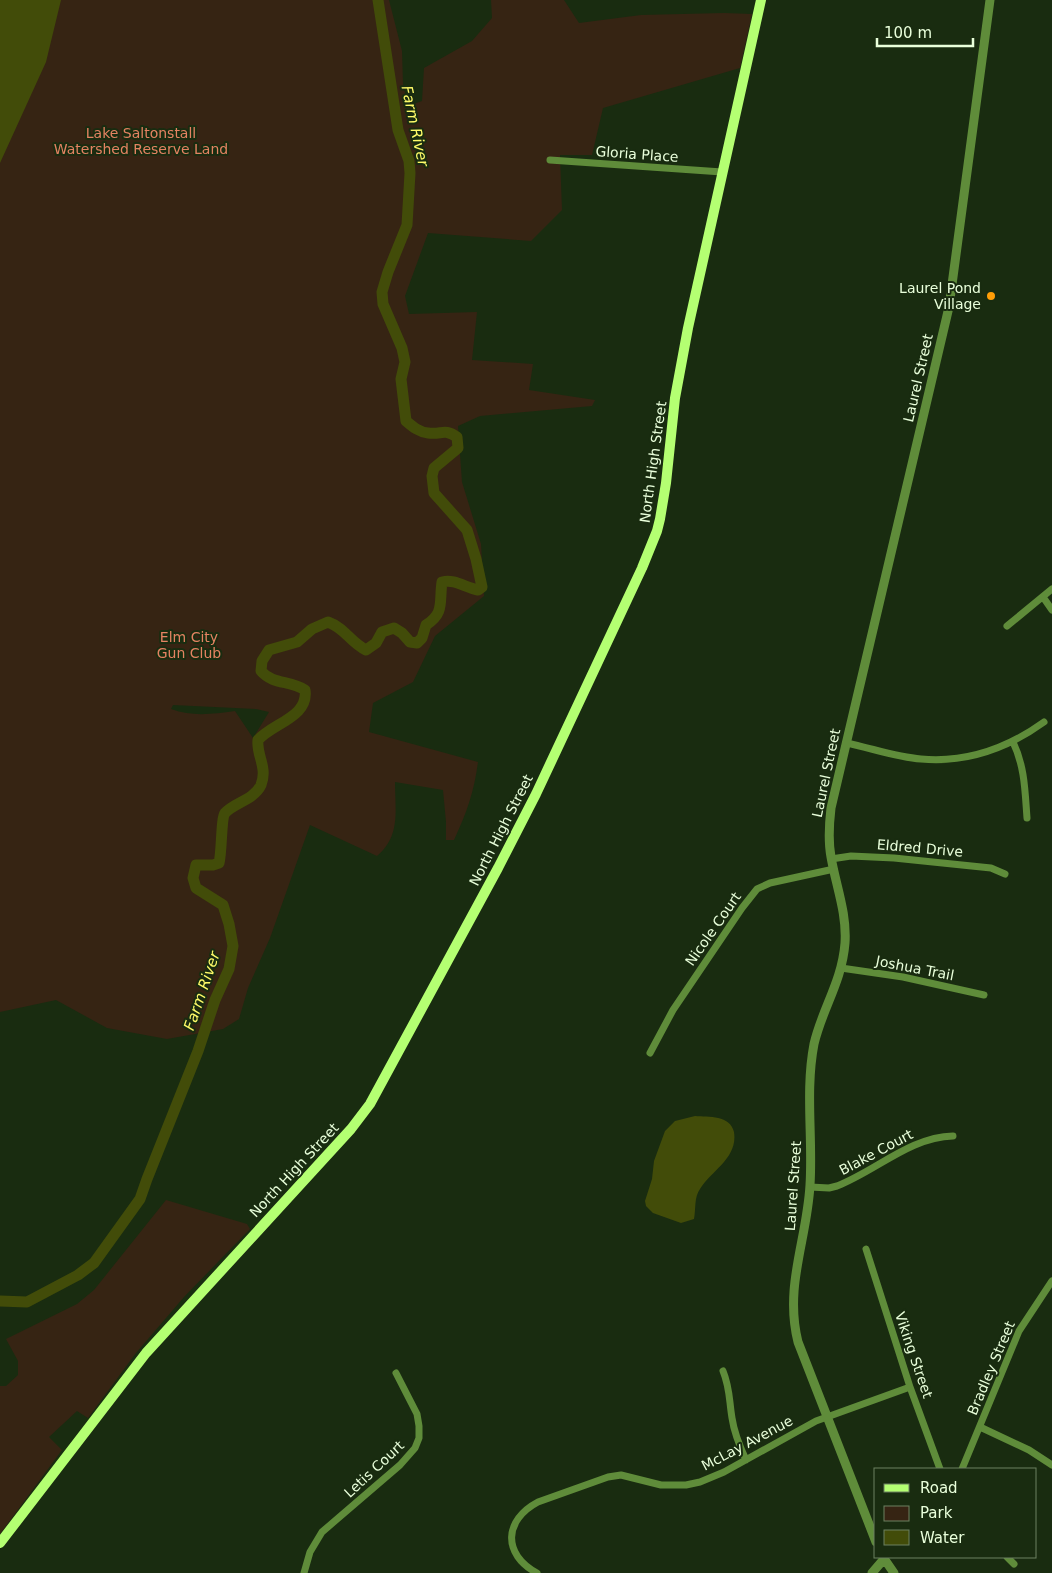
<svg xmlns="http://www.w3.org/2000/svg" width="1052" height="1573" font-family="'DejaVu Sans',sans-serif">
<style>
.green{fill:#362413;fill-rule:evenodd}
.water{fill:#424c09}
.lines{fill:none;stroke-linecap:round;stroke-linejoin:round}
.river{stroke:#424c09;stroke-width:11}
.minor{stroke:#5f8c3a;stroke-width:7}
.tertiary{stroke:#5f8c3a;stroke-width:9}
.secondary{stroke:#b4ff72;stroke-width:10}
.poi-dot{fill:#ff9e07;stroke:#192c10;stroke-width:2}
.labels{text-anchor:middle;dominant-baseline:central;stroke-width:4;stroke-linejoin:round;paint-order:stroke}
.park-label{font-size:14px;fill:#e48362;stroke:#192c10}
.street-label{font-size:14px;fill:#e9ffdb;stroke:#192c10}
.poi-label{font-size:14px;fill:#e9ffdb;stroke:#192c10;text-anchor:end}
.water-label{font-size:15px;font-style:italic;fill:#fffb69;stroke:#192c10}
</style>
<rect width="100%" height="100%" fill="#192c10"/>
<!-- green -->
<path class="green" d="M0,0H389L402,51L403,84L408,106L422,101L424,68L472,41L492,18L491,0H564L579,23L641,15L724,13L752,14L740,68L603,108L592,155H560L562,210L531,241L428,233L405,296L409,314L477,312L472,360L533,364L529,390L595,400L592,406L480,416L458,426L462,482L481,544L484,596L435,636L413,682L373,703L369,732L478,762C474,792 467,812 454,840H446V822L443,790L395,782C395,810 401,836 377,856L310,825L270,938L248,988L239,1019L223,1029L167,1039L107,1028L56,1000L0,1012ZM173,705L256,709L269,712L253,738L235,711C212,714 193,717 171,709Z
M166,1200L247,1224L250,1229L184,1297L136,1353L88,1418L77,1411L49,1437L62,1450L0,1534V1386H6L18,1375V1361L6,1339L77,1304L94,1290Z"/>
<!-- water -->
<path class="water" d="M0,0H61L46,62L0,163Z
M695,1116C709,1117 730,1115 734,1132C738,1158 712,1170 700,1189C694,1197 696,1209 694,1219L681,1223L653,1213L646,1206L645,1201L652,1179L654,1161L665,1131L675,1121Z"/>
<g class="lines">
<!-- river -->
<path class="river" d="M0,1301L27,1302L78,1275L94,1263L140,1199L147,1179L198,1051L215,1000L229,969L233,946L229,924L223,905L196,888L193,878L196,865H213L219,863C222,852 221,818 225,813C233,803 254,800 261,785C268,767 256,755 258,740C273,723 309,717 305,690C290,680 273,685 261,671L262,661L269,650L297,642L312,629L328,622C345,628 350,642 366,650L376,643L382,632L394,628L402,633L410,642L417,643L422,638L426,625C445,613 439,602 442,582C455,579 464,587 478,590L482,587L476,559L467,530L434,493L432,476L434,468L458,448L457,437C444,428 442,435 428,433C419,432 413,427 406,421L401,379L405,362L402,348L383,304L382,292L388,272L407,225L410,173L409,161L398,130L378,0"/>
<!-- minor -->
<path class="minor" d="M550,160L722,172
M1043,597L1052,610
M1007,626L1052,589
M1013,742C1025,767 1025,792 1027,818
M846,743C871,748 896,757 921,759C966,763 1008,748 1044,722
M831,859L851,856L894,858L991,868L1005,874
M841,968L903,977L984,995
M650,1053L673,1010L742,908L757,889L770,883L834,869
M810,1187L829,1188L837,1186C876,1171 910,1137 953,1136
M866,1249L910,1387L940,1469
M723,1371C730,1388 729,1400 732,1418C734,1432 740,1447 746,1460
M980,1427L1029,1450L1052,1465
M962,1469L1019,1331L1052,1281
M1007,1557L1014,1564
M304,1573L310,1552L322,1532L400,1465L415,1448L419,1438V1426L417,1414L396,1373
M537,1573C502,1554 504,1520 538,1502L608,1477L621,1475L661,1485H686L700,1482L724,1472L816,1421L910,1387"/>
<!-- tertiary -->
<path class="tertiary" d="M876,1542L798,1342C784,1286 807,1240 810,1185C813,1138 805,1091 814,1044C822,1009 842,982 845,943C847,913 836,886 831,857C828,841 829,825 831,808L949,307L990,0
M883,1557L894,1573
M872,1573L884,1559"/>
<!-- secondary -->
<path class="secondary" d="M0,1543L146,1353L351,1129L370,1104L498,868L536,794L642,568L657,531L660,519L666,483L675,398L688,328L761,0"/>
</g>
<!-- markers -->
<circle class="poi-dot" cx="991" cy="296" r="5"/>
<g class="labels">
<!-- park labels -->
<g class="park-label">
<text x="141" y="133">Lake Saltonstall<tspan x="141" dy="16">Watershed Reserve Land</tspan></text>
<text x="189" y="637">Elm City<tspan x="189" dy="16">Gun Club</tspan></text>
</g>
<!-- street labels -->
<g class="street-label">
<text transform="translate(637 154) rotate(4)">Gloria Place</text>
<text transform="translate(918 378) rotate(-77)">Laurel Street</text>
<text transform="translate(653 462) rotate(-82)">North High Street</text>
<text transform="translate(826 773) rotate(-78)">Laurel Street</text>
<text transform="translate(501 830) rotate(-63)">North High Street</text>
<text transform="translate(920 848) rotate(5)">Eldred Drive</text>
<text transform="translate(713 929) rotate(-55)">Nicole Court</text>
<text transform="translate(915 968) rotate(11)">Joshua Trail</text>
<text transform="translate(876 1152) rotate(-28)">Blake Court</text>
<text transform="translate(294 1170) rotate(-47)">North High Street</text>
<text transform="translate(793 1186) rotate(-86)">Laurel Street</text>
<text transform="translate(914 1355) rotate(71)">Viking Street</text>
<text transform="translate(991 1368) rotate(-67)">Bradley Street</text>
<text transform="translate(747 1443) rotate(-28)">McLay Avenue</text>
<text transform="translate(374 1469) rotate(-43)">Letis Court</text>
</g>
<!-- poi labels -->
<g class="poi-label">
<text x="981" y="288">Laurel Pond<tspan x="981" dy="16">Village</tspan></text>
</g>
<!-- water labels -->
<g class="water-label">
<text transform="translate(415 126) rotate(78)">Farm River</text>
<text transform="translate(202 991) rotate(-71)">Farm River</text>
</g>
</g>
<!-- legend -->
<rect x="874" y="1468" width="162" height="90" fill="#192c10" stroke="#6c8061"/>
<rect x="884" y="1484" width="25" height="8" fill="#b4ff72" stroke="#6c8061"/>
<text x="920" y="1493" font-size="15" fill="#e9ffdb">Road</text>
<rect x="884" y="1506" width="25" height="15" fill="#362413" stroke="#6c8061"/>
<text x="920" y="1518" font-size="15" fill="#e9ffdb">Park</text>
<rect x="884" y="1530" width="25" height="15" fill="#424c09" stroke="#6c8061"/>
<text x="920" y="1543" font-size="15" fill="#e9ffdb">Water</text>
<!-- scale -->
<path d="M877 38v8h96v-8" fill="none" stroke="#e9ffdb" stroke-width="2.5"/>
<text x="884" y="38" font-size="15" fill="#e9ffdb" stroke="#192c10" stroke-width="4" paint-order="stroke">100 m</text>
</svg>
